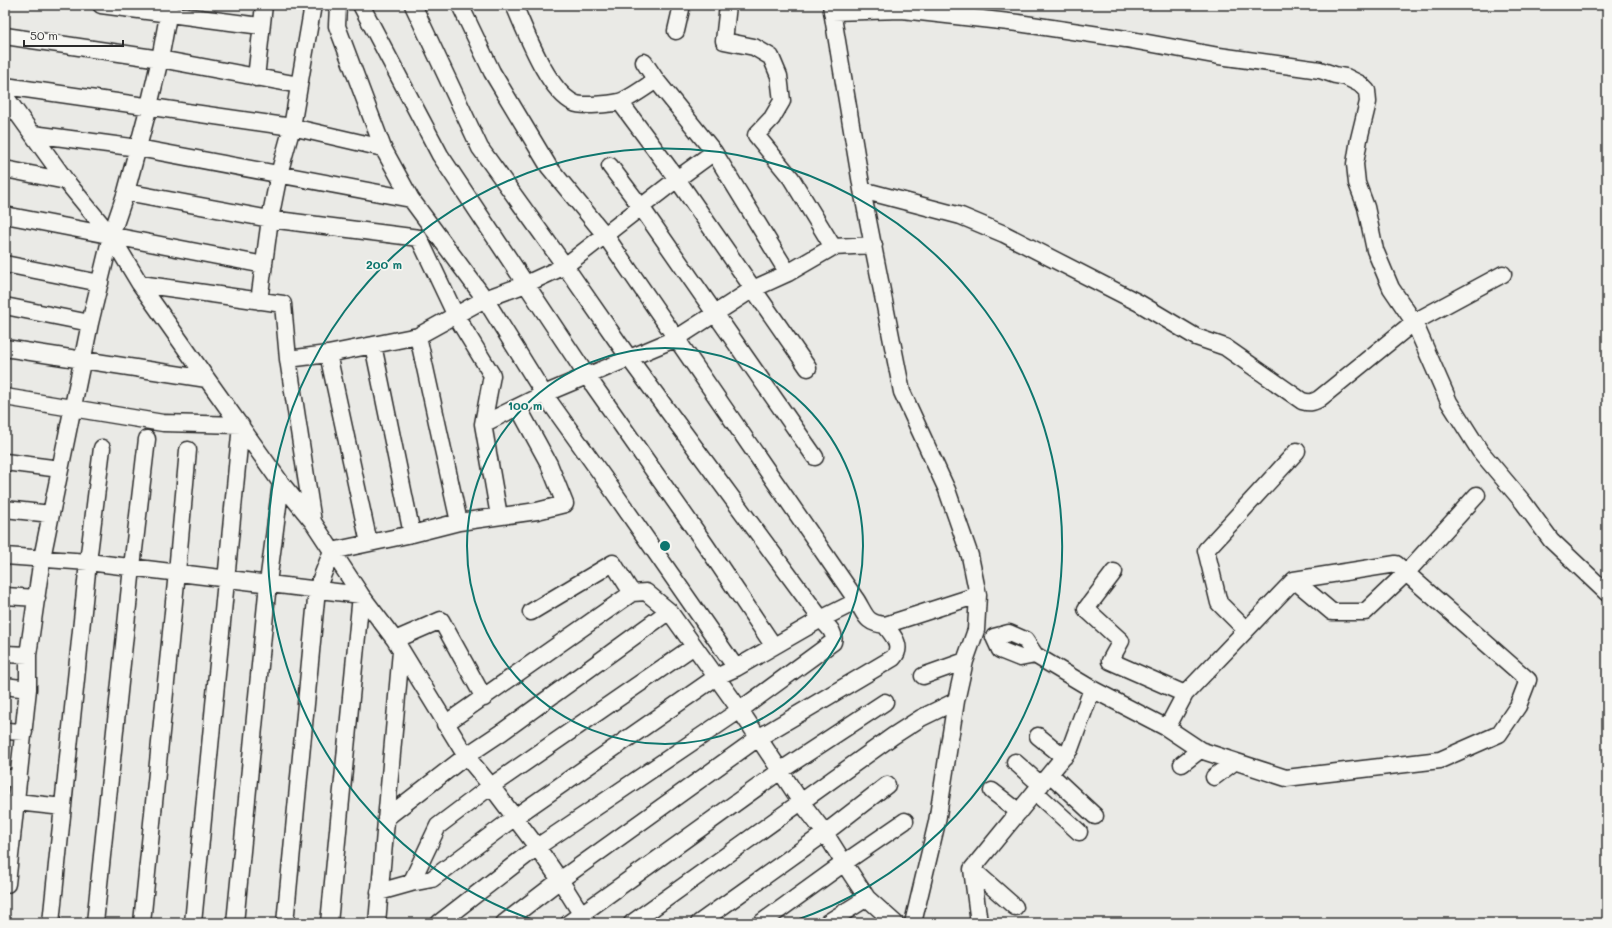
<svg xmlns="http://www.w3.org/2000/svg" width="1612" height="928" font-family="Mali,sans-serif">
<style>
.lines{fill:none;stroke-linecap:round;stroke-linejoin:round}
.minor-casing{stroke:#2b2b2b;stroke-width:19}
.minor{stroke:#f6f6f2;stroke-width:16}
.ring{fill:none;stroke:#0f766e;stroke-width:2}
.centre{fill:#0f766e;stroke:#f6f6f2;stroke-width:2}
.ring-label{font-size:12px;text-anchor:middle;font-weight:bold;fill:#0f766e;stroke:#f6f6f2;stroke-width:3.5;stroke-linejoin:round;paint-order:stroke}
</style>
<rect width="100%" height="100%" fill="#eaeae6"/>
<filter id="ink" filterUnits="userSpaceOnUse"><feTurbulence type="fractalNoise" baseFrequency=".025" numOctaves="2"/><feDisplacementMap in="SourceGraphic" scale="8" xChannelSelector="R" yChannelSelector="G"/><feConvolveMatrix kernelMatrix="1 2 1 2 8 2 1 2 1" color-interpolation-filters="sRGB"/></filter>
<g filter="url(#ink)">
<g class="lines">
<!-- minor casing -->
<g class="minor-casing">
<path id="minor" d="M101,5L261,26
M338,5L337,26L383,148L411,199L485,299L544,394L604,478L736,668
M361,5L440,155L587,376L705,544L773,645
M413,5L480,148L565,266L629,358L821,619C827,626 836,632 833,642L740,710L537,847L439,923
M460,5L492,72L549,167L605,235L857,601
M514,5C526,32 547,90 574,103C581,107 611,104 619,102C628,100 647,86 656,80L644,62
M728,5L724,41L754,47L771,57L779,76L782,101L772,118L756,135L791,178L833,247
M831,5L862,190L902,392L947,490L970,556L978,595L976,630L965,661L956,701L937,822L913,923
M832,12L902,10L1018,23L1126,39L1219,56L1320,70L1335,75L1346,77L1360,84L1367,91L1368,102L1359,139L1355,164L1357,183L1366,207L1375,250L1391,288L1414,322L1449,402L1480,451L1523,502L1551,540L1607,593
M676,31L682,5
M5,36L160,59L299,85
M256,78L264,5
M656,80L714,152L788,273
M5,86L292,127L383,148
M5,96L66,181L111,236L140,284L207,379L281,483L313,522L361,595L395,640L466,756L491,786L537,847L560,880L587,923
M620,102L677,179L808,368
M33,134L138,148L411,199
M610,166L641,207L815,457
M5,169L66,181
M862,190L961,216L1004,234L1139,303L1196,337L1225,347L1302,401C1309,403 1312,403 1319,399L1414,322L1503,274
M126,192L270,219L419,238L456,316L492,375L483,424L499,516
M5,215L264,265
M5,264L100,283
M140,284L283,304L288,359L313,522
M259,301L270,219L279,174L292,127L313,5
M5,306L90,323
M418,336L459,522
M373,345L412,534
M5,348L207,379
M328,354L369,543
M288,359L328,354L418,336L485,299L526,284L565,266L677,179L714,152
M5,397L163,423L241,425L193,923
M483,424L544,394L677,338L753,289L788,273L833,247L874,245
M5,462L60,469
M5,509L51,514
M5,556L88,562L361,595L329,923
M1114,572L1086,609L1121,641L1110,661L1185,694
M1294,580L1332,612H1365L1406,573L1477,495
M5,596L37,598
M531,612L613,563L632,593L646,592L669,611L740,710L801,802L825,833L844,863L761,923
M1246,630L1219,603L1206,550L1297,451
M1009,633L1025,640L1035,655L1020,658L1000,650L994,637Z
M395,640L441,620L484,698
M5,654L28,655
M1035,655L1092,689L1167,728L1200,750L1286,778L1440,760L1499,734L1518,706L1528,680L1396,564L1294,580L1185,694L1167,728
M923,676L965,661
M5,686L28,689
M445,724L632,593
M5,731L24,732
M1038,736L1064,757
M1015,762L1041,785
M1182,764L1200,750
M1050,774L1095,816
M1214,777L1234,762
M5,778H19
M992,791L1019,812
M1035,792L1079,832
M17,802L63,807
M386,818L466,756L502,732L669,611
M972,869L1015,907
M411,883L438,826L491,786L694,646
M7,884L28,689V655L42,558L90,323L111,236L126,192L149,106L160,59L170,5
M379,892L411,883L432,879L515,817L716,677L736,668L821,619L857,601C866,616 866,623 885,625L978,595
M51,923L88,562L102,448
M95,923L132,567L147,439
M142,923L177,572L188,450
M235,923L268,583L281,483
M285,923L317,589L332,551L412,534L459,522L537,511L565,504L549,464L518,407
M377,923L401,651
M504,923L560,880L758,738L893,658C904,646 892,635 885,625
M569,923L780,771L885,702
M632,923L893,736L921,718L956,701
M699,923L825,833L887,785
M827,923L867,898
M895,923L867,898L844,863L905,821
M979,923L972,869L1070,749L1092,689"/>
</g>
<!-- minor -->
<use href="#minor" class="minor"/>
</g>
</g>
<!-- distance rings -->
<g class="ring">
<circle cx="665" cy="546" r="198"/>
<path d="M539 922A397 397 0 1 1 791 922"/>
</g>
<circle cx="665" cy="546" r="6" class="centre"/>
<g class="ring-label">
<text x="384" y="269">200 m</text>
<text x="525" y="410">100 m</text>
</g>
<!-- margin -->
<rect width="1612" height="928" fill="none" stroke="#f6f6f2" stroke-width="20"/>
<rect x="10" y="10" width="1592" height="908" fill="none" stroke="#2b2b2b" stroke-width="1.5" filter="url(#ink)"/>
<!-- scale -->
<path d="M24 40v6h99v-6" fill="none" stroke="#2b2b2b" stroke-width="2"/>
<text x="30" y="40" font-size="12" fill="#2b2b2b" stroke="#f6f6f2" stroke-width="3" paint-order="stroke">50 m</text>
</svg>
